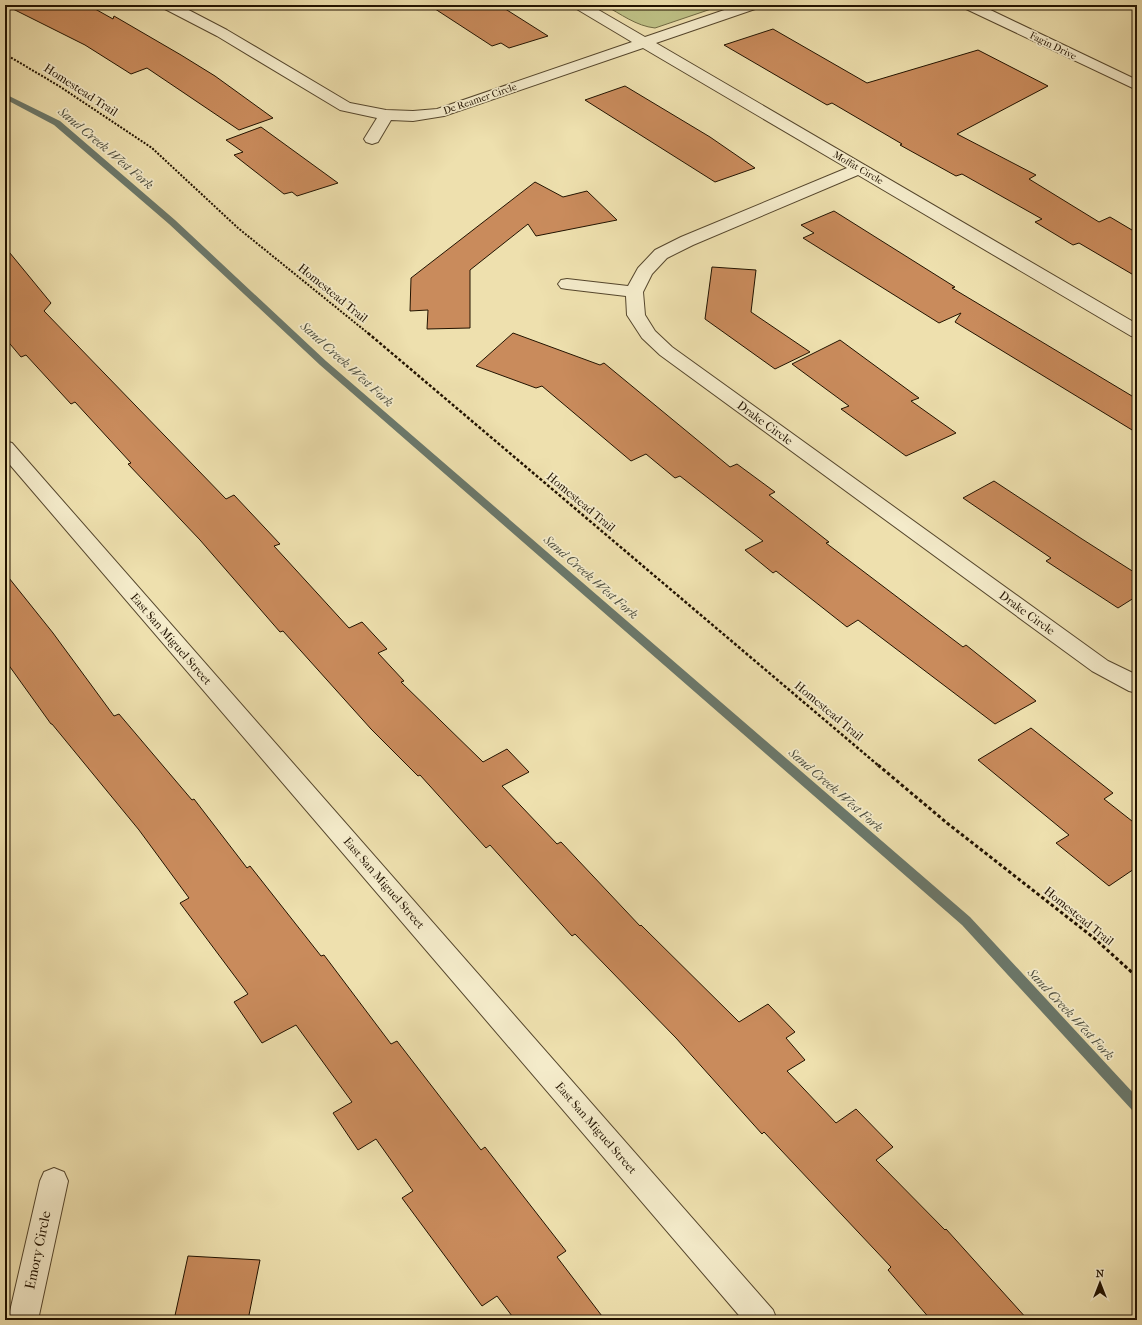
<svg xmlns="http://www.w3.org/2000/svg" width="1142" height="1325" font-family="'IM FELL French Canon',serif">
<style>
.green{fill:#bec186;stroke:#706a43}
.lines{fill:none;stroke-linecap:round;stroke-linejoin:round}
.stream{fill:#6b786b;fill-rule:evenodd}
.building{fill:#c98b5c;stroke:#221300}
.street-casing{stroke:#55462c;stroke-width:2}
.path-far2{stroke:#221300;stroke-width:2;stroke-dasharray:2 1.5;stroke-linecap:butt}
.path-far1{stroke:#221300;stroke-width:2.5;stroke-dasharray:3 2;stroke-linecap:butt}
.path{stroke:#221300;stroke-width:3;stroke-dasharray:3.5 2.5;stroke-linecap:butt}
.street{fill:#f4ebca;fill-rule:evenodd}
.labels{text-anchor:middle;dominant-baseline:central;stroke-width:3.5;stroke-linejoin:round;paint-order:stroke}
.far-street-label{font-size:10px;fill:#221300;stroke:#f4ebca}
.street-label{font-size:12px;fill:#221300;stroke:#f4ebca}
.water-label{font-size:13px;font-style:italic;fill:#4d4e3f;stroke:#f4ebca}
.near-street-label{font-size:14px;fill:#221300;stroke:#f4ebca}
</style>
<rect width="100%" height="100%" fill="#eee0ae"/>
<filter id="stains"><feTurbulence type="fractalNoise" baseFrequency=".005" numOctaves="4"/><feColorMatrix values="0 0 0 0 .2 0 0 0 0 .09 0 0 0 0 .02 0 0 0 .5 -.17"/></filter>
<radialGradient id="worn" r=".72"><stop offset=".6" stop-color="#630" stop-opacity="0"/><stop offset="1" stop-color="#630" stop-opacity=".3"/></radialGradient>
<!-- green -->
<path class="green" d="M604,5H723L655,28C636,26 621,14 604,5Z"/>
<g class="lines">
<!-- stream -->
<path class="stream" d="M5,94L60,121L175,220L326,361L970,917L1137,1097V1112L1132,1110L962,925L320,365L169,224L54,125L5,99Z"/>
</g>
<!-- building -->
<path class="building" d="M5,5H88L113,19L114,16L181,55L215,76L273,118L239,130L147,68L131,74L85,45Z
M429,5H499L548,36L509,48L501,43L492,46Z
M773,29L867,83L978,50L1048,86L957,134L1036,175L1029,179L1099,222L1110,217L1137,233V277L1079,243L1073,245L1035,222L1042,219L962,174L956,176L900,145L902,144L832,103L827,105L724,45Z
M625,86L710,137L755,168L715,182L585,100Z
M261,127L338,183L297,196L292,192L284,194L234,155L243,152L226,140Z
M535,182L563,197L587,191L617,220L536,236L528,224L470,270V328L427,329L428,310L410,311L411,278Z
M834,211L955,287L952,288L1137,399V433L955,322L961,313L939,323L803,238L814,233L801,225Z
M5,247L51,303L44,311L226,499L234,495L280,544L274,546L349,628L362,622L387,649L378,653L404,681L401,682L483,762L507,749L529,772L502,786L557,844L561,842L640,926L641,925L739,1022L768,1004L795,1032L786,1038L805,1060L787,1071L836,1123L856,1109L893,1147L876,1160L945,1230L946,1229L1028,1320H931L888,1270L891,1267L764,1132L762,1134L676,1038L575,934L572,936L490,845L486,848L420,775L418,776L371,729L283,631L280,632L200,540L128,464L131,463L75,402L71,404L26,355L21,357L5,338Z
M712,267L756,270L751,312L810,352L775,369L705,319Z
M513,333L600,365L604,363L730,467L737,464L775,492L769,495L829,542L826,543L963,647L966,645L1036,701L995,724L858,620L847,627L776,571L773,573L745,550L763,541L680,476L675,478L646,454L631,461L542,386L536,388L476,366Z
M840,340L919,398L911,401L956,433L906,456L841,409L849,406L792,364Z
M994,481L1082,539L1137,574V596L1118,608L1046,561L1051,558L963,498Z
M5,573L53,633L114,716L119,714L192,800L194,799L247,868L250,866L321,956L324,955L391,1044L397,1041L481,1150L485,1147L566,1251L557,1257L605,1320H515L497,1296L482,1306L402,1198L413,1191L376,1139L358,1150L333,1113L352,1102L296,1025L262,1043L234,1002L248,994L180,903L189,898L139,830L52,724H51L5,660Z
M1031,728L1113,793L1104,799L1137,825V867L1109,886L1056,843L1069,835L978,760Z
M188,1256L260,1260L248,1320H174Z"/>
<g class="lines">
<!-- street casing -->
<g class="street-casing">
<path id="street" d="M161,5H179L227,30L350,103L386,110L413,111L437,109L632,42L575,8L573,5H590L645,37L739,5H760L758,8L656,43L1137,324V337L1131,336L858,175L693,245L667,258L652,274L643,292L645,315L655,331L672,347L1108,661L1137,675V693L1129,691L1092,671L660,355L642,338L627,315L626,296L567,289L561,288L558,284L561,280L567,279L628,286L638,268L655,250L681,237L847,168L643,48L444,116L413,121L391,120L378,142L372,144L366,142L364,139L377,118L340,110L217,36L163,8Z
M962,5H980L1137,80V90L964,8Z
M5,441L12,443L773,1310L777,1320H743L5,459Z
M54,1168L64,1172L68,1181L38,1320H8L40,1181L44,1172Z"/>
</g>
<!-- path-far2 -->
<path class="path-far2" d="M5,54L59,86L152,148L238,228L369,334"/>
<!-- path-far1 -->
<path class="path-far1" d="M368,333L879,766"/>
<!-- path -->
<path class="path" d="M878,765L947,823L1094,938L1137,977"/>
<!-- street -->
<use href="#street" class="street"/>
</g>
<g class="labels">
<!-- far-street labels -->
<g class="far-street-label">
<text transform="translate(1053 46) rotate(26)">Fagin Drive</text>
<text transform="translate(480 99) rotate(-19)">De Reamer Circle</text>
<text transform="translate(858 168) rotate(30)">Moffat Circle</text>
</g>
<!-- street labels -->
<g class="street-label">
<text transform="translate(81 90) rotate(33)">Homestead Trail</text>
<text transform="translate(333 293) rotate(39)">Homestead Trail</text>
<text transform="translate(765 423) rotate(36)">Drake Circle</text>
<text transform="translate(581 502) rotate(40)">Homestead Trail</text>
<text transform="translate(1027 613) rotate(36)">Drake Circle</text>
<text transform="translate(171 639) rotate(49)">East San Miguel Street</text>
<text transform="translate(829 711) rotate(40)">Homestead Trail</text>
<text transform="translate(384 883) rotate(49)">East San Miguel Street</text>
<text transform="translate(1079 916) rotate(39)">Homestead Trail</text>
<text transform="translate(596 1128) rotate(49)">East San Miguel Street</text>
</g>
<!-- water labels -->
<g class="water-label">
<text transform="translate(106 148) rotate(40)">Sand Creek West Fork</text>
<text transform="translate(347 364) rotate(42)">Sand Creek West Fork</text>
<text transform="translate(591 577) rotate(41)">Sand Creek West Fork</text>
<text transform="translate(836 790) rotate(41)">Sand Creek West Fork</text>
<text transform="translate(1071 1014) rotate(47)">Sand Creek West Fork</text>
</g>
<!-- near-street labels -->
<g class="near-street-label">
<text transform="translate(38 1250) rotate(-78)">Emory Circle</text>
</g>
</g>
<!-- margin -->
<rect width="1142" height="1325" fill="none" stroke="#eee0ae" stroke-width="20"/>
<rect x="6" y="6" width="1130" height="1313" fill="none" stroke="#221300" stroke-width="2"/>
<rect x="10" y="10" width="1122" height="1305" fill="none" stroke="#221300"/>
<!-- north arrow -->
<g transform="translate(1100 1283)" stroke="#f4ebca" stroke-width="3" paint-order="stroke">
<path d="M0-3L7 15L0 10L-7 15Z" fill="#221300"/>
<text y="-6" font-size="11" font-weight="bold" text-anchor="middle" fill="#221300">N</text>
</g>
<rect width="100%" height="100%" filter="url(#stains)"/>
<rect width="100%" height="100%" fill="url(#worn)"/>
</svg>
